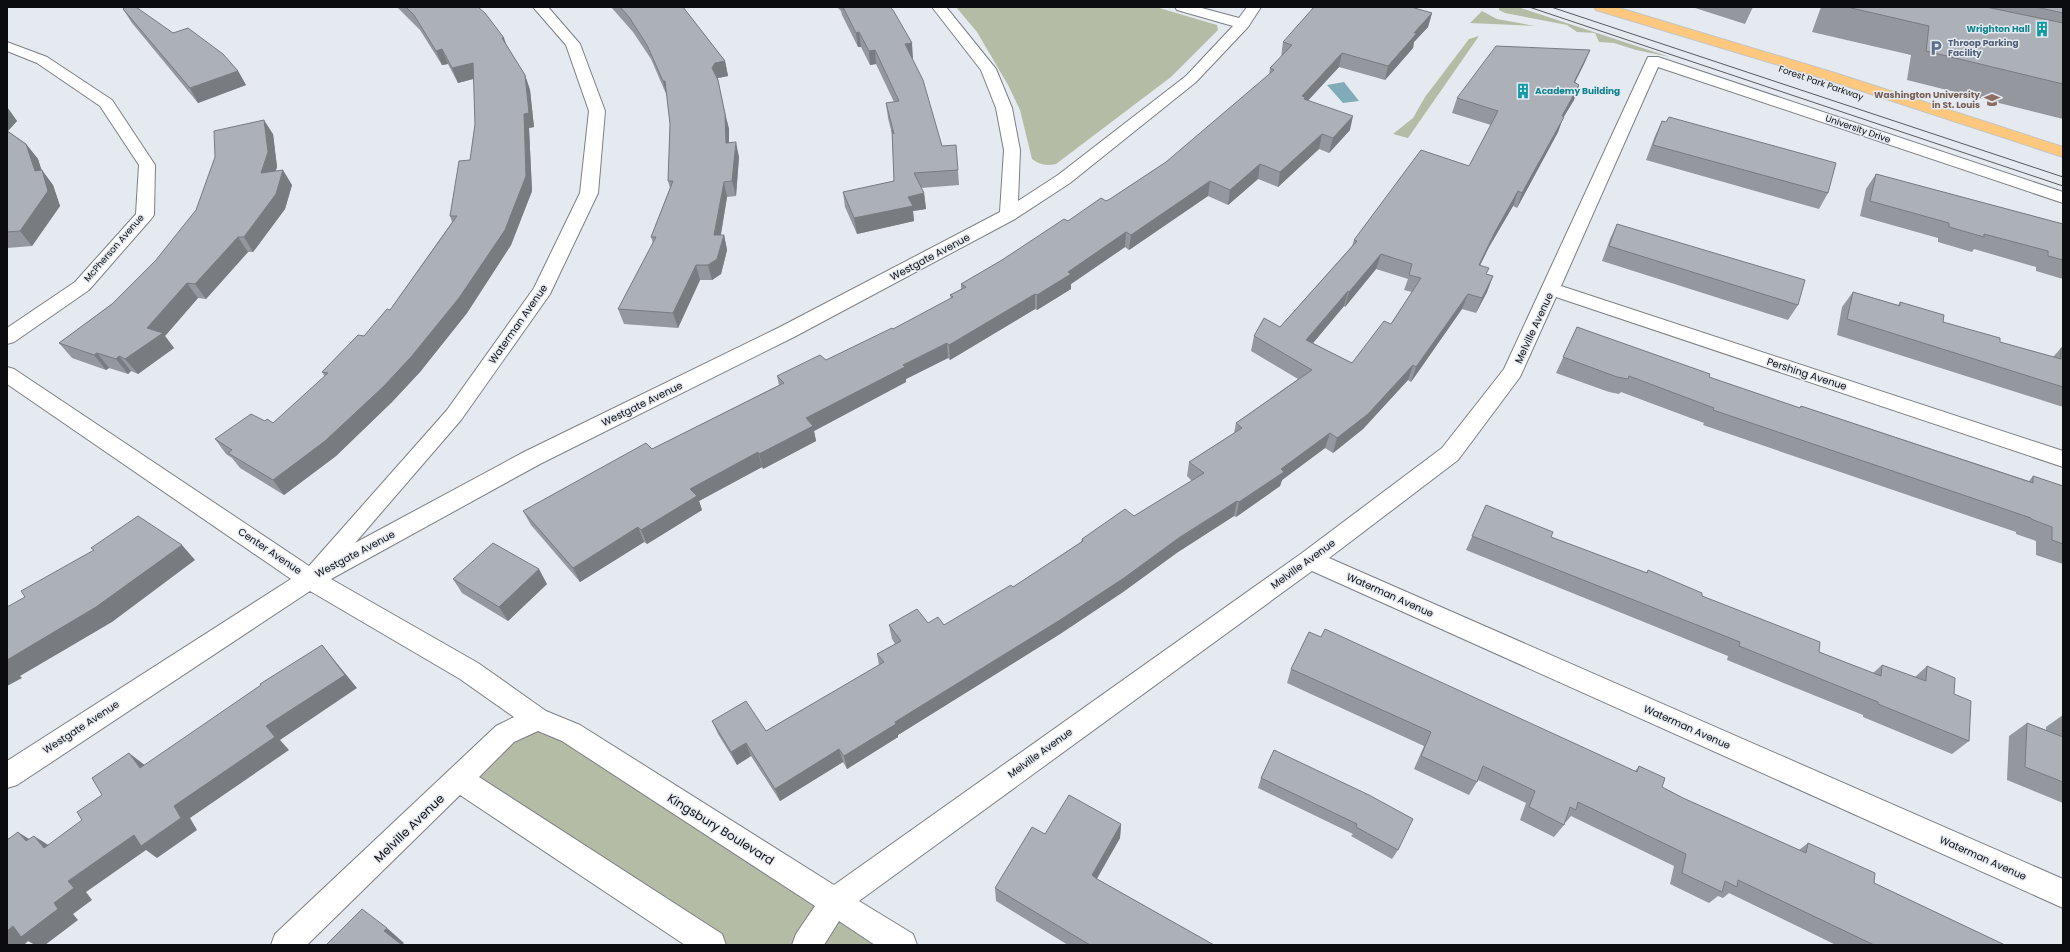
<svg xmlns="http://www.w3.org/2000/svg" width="2070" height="952" viewBox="0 0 2070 952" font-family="Poppins,sans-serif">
<rect width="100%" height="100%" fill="#e5eaf1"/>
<path fill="#b5bca5" d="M956,7H1156L1217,25L1218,30L1171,77L1056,164C1046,166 1040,165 1032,159L1020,110L1008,85L977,32Z
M1499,7H1518L1670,57L1636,50L1614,43L1599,42L1595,33L1577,32L1567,25L1505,13L1499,10Z
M1482,11L1497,19L1535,26L1470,23Z
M1479,36L1408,138L1393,134L1413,118L1425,97L1469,39Z
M537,719L902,945H711L459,779Z"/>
<path fill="#81abb8" d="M1344,82L1359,101L1343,103L1327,85Z"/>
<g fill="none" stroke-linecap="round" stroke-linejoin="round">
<defs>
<path id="minor" d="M533,7H548L580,44L605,111L598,193L550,294L461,420L355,543L524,452L780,327L1000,212L1004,150L996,108L981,70L932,7H946L996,69L1012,108L1020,150L1018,201L1058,175L1186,76L1233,26L1177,10L1175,7H1198L1239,18L1247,7H1261L1248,27L1196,82L1070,183L1015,219L794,337L540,464L331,579L478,663L546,711L580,725L834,885L1302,553L1442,448L1504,369L1648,57H1658L2063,192V203L1658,67L1561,286L2063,451V467L1556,297L1520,377L1458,460L1329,558L2063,879V908L1312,571L859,901L913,934L917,945H875L839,921L824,945H792L796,934L815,906L562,741L538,731L514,742L479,777L722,934L726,945H685L460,795L307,945H271L275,934L496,726L514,717L460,679L310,591L17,785L7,788V761L291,579L7,384V367L14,369L309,566L447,410L534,288L580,193L589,111L566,45Z
M7,42L47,57L112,100L155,165L154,215L151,219L89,290L14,342L7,344V328L75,282L136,214L139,165L100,106L37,63L7,51Z"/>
<path id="major" d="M1594,7H1616L1835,73L2063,147V157L1825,79L1596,10Z"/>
</defs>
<use href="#minor" stroke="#7b7f86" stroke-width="2"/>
<use href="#major" stroke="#c4c5c5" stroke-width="2"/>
<use href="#minor" fill="#fff" fill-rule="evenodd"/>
<use href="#major" fill="#fdc87e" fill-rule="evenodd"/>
<path stroke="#56595d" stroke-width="1" d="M1529,7L2063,186
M1551,7L2063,177"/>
</g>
<path fill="#94979d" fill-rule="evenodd" d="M397,7H478L507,46L525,75L530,90L534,127L529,128L532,191L511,245L467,313L420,372L392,402L336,456L284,495L240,468L232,458L226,454L215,439L265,421L273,423L325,377L322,372L364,336L390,310L452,222L450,216L470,160L475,124L474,79L458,83L448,64L442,65L420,30Z
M611,7H683L725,61L728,76L718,78L717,79L729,129V142L739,157L736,196L727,197L721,235H724L727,250L721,274L712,280H700L678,328L624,324L618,309L653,243L651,237L670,188L668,181L670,124L667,96L651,59L633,32Z
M837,7H890L913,58H912L942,146L958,170L959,185L921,188L924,193L926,209L913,211L914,221L857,234L845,207L843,192L894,181L892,134L888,118L886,103L894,102L876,64L870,65L861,47H858L842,15L841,11Z
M1692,7H1753L1745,24Z
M1821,7H2063V119L1907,80L1911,55L1812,32Z
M123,9L173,33L238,71L246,85L198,103L132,23Z
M1432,13L1428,27L1414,42L1413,48L1385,80L1339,67L1308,100L1350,130L1329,153L1319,149L1278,187L1258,179L1228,205L1208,196L1129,250L1125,247L1071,284V289L1037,310L1035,309L950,360L948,358L906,379V382L814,431L816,441L763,469L762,467L699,501L702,510L647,544L644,542L580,582L531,525L523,511L652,449L779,385L777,376L826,360L893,329L951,299L950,295L961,289V284L1002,260L1068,221L1110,199L1166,162L1269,75L1270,68L1281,57L1283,42Z
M1590,50L1584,64L1575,82L1579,85L1574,100L1563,118L1558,132L1517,208L1513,206L1489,247L1480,265L1486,274L1493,276L1487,292L1476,313L1462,309L1411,382L1408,380L1363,429L1333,453L1325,448L1282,480L1280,486L1236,517L1234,516L1178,552L1123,592L1060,634L898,735V737L847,769L843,762L780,801L751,756L737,765L718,734L712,721L766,731L879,665L877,654L895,644L892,639L889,625L928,623L944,625L1013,587L1081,542L1082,539L1134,516L1192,481L1187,476L1189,462L1234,433L1236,423L1298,379L1251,351L1254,336L1280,327L1352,246L1354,240L1469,166L1491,125L1452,113L1457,98ZM1376,269L1408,279L1404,290L1412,292L1391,324L1352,363L1313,343L1344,306L1345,307Z
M7,107L17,121L8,131L26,144L38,159L41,170L53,185L60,206L32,246L7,248Z
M1662,121L1828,193L1819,209L1646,160L1655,136Z
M273,134L277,167L275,171L292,185L285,209L253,252H248L206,299L198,298L165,336L174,348L138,374L131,371L128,374L109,368L106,370L72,358L59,343L112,304L156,260Z
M1876,174L2063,224V279L2036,271V267L1974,249L1972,252L1938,242V238L1860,216L1866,189Z
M1617,224L1798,305L1788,320L1602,261L1610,239Z
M1853,292L1898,305L1900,302L1943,322L2000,342L2053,357L2061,348H2063V407L1837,335L1842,307Z
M1577,327L1709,377L1800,408L1801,406L2029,481L2033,476L2063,486V564L2036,555V541L2016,534V532L1703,425L1704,423L1621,392L1619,394L1609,392L1556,373Z
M1486,505L1551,537L1646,573L1648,570L1819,652L1873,673L1882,665L1915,677L1927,666L1954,694L1969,741L1952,754L1863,717V715L1727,660L1728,656L1466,550Z
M453,579L547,584L508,621L462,593Z
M1291,669L1635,771L1639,766L1662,787L1683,798L1799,850L1808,843L1874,883L2005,945H1836L1729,893L1723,898L1718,896L1709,903L1670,884L1674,866L1571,816L1566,822H1565L1564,825L1554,837L1520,820L1526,803L1478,780L1469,795L1414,769L1424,746L1287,683Z
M2063,715V803L2007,780L2009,736L2027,723L2046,730V727Z
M1274,750L1398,850L1392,859L1351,836L1353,834L1258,788L1261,778Z
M1121,824L1120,838L1097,879L1214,945H1068L996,901L995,888L1045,834Z"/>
<path fill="#787b80" d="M1432,13L1428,27L1414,42L1413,48L1385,80L1388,66L1414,33Z
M859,32L861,47H858L856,33Z
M502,38H504L509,52Z
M912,43L913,58L906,59L905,44Z
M442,49L448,64L442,65L436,51Z
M875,50L876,64L870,65L869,51Z
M1590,50L1584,64L1568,96L1574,82Z
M1342,53L1339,67L1304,105L1302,96Z
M725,61L728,76L718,78L716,83L712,68L715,63Z
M473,63L479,77L458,83L452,68Z
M238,71L246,85L198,103L190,88Z
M525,75L530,90L534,127L529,128L532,191L511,245L467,313L420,372L392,402L336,456L284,495L273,480L325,441L524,114Z
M663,81H665L667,96Z
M1579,85L1574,100L1563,118L1558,132L1517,208L1522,193L1562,116Z
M7,107L17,121L7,132Z
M725,114L729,129V158L726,143Z
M1353,116L1350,130L1329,153L1333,138Z
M264,120L273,134L277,167L270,188L261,173Z
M1322,134L1319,149L1278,187L1280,172Z
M736,142L739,157L736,196L732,181Z
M26,144L38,159L47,186L35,171Z
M1260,164L1258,179L1228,205L1230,190Z
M42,170L53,185L60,206L32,246L20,231Z
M283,170L292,185L285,209L253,252L244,237Z
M1210,181L1208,196L1129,250L1131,235Z
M724,182L727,197L718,250L714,235Z
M1518,191L1513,206L1489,247L1473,280L1479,265L1495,232Z
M924,193L926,209L913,211L914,221L857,234L854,218L908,197Z
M1126,232L1125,247L1071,284V289L1037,310V295L1068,272Z
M724,235L727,250L721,274L712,280L708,265Z
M238,237L248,252L206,299L195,284Z
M1381,254L1376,269L1345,307L1349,292Z
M696,265L700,280L678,328L673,313Z
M1493,276L1487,292L1476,313L1482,298Z
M187,283L198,298L165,336L174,348L138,374L125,359L147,328Z
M1348,291L1344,306L1303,355L1306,340Z
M1035,294V309L950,360L949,345Z
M1468,294L1462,309L1411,382L1416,367Z
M947,343L948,358L906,379V382L814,431L816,441L763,469L759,454L806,418L903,365Z
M97,353L109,368L106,370L94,355Z
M119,356L131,371L128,374L116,359Z
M1413,365L1408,380L1363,429L1333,453L1337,438Z
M1330,433L1325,448L1282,480L1280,486L1236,517L1239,502L1281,469Z
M758,452L762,467L699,501L702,510L647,544L641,530L690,489Z
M1237,501L1234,516L1178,552L1123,592L1060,634L898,735V737L847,769L844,756L895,722Z
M638,527L644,542L580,582L573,568Z
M182,545L195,560L112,622L20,676L22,678L7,686V660Z
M539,569L547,584L508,621L499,607Z
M322,645L357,688L280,740L289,750L190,818L197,830L157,858L146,850L86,892L92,900L73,914L78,920L45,945H35L28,941L24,945H7V931L13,926L54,903L68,881L174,806L266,726Z
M746,743L751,756L737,765L731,752Z
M839,749L843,762L780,801L775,789Z
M129,753L146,766L140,768Z
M1121,824L1120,838L1091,888L1092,875Z
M18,832L37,844L26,841Z
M34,836L53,848H44Z
M387,928L404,943L402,945L384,931Z"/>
<path fill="#acb0b7" stroke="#787b80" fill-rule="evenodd" d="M125,7H136L173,33L188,28L223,54L238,71L190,88L123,9Z
M406,7H478L485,13L504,38H502L525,75L529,113L524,114L526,176L505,230L459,298L411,357L383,387L325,441L273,480L228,453L232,450L215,439L251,414L265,421L267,419L273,423L328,373L322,372L358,335L364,336L387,309L390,310L457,216H450L459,161L470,160L475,124L473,63L452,68L442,49L436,51L414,15Z
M620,7H683L725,61L715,63L712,68L718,80L725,114L726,143L736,142L732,181L724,182L714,235H724L717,259L708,265H696L673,313L618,309L656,237H651L673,181H668L670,124L665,81H663L647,45L629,17Z
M843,7H890L893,10L912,43L905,44L923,80L942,146L956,145L958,170L914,173L924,193L908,197L913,206L854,218L843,192L894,181L892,130L894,134L886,103L899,101L875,50L869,51L859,32L856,33Z
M1314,7H1411L1432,13L1414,33H1417L1388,66L1342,53L1302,96L1305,97L1304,99L1353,116L1333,138L1322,134L1280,172L1260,164L1230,190L1210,181L1131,235L1126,232L1068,272L1071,274L1037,295L1035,294L949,345L947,343L903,365L905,367L806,418L813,426L759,454L758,452L690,489L697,496L641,530L638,527L573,568L523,511L646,443L652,449L784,383L777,376L820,355L826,360L892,328L893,329L953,297L950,295L966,287L961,284L1002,260L1064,219L1068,221L1101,198L1106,201L1110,199L1166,162L1274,70L1270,68L1292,45L1283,42Z
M1847,7H1986L2063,23V84L1926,51L1929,26Z
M2036,7H2063V13Z
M1496,46L1590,50L1574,82L1579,85L1562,116L1564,117L1522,193L1518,191L1495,232L1479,265L1489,268L1486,274L1493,276L1482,298L1468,294L1416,367L1413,365L1368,414L1337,438L1330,433L1281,469L1284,472L1239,502L1237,501L1180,537L1124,578L1060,620L895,722L896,724L844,756L839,749L775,789L746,743L731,752L712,721L746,701L766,731L884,662L877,654L901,641L889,625L917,609L928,623L938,617L944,625L1011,585L1013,587L1083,541L1082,539L1125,509L1134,516L1204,473L1189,462L1242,428L1236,423L1312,370L1254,336L1264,318L1280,327L1357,241L1354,240L1421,150L1469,166L1498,111L1457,98ZM1381,254L1412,264L1409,275L1421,278L1391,324L1384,321L1352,363L1306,340L1348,291L1349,292Z
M1669,117L1836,163L1828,193L1653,145L1662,121L1666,122Z
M264,120L268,152L261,173L283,170L276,194L244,237H238L195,284L187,283L147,328L163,333L125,359L119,356L116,359L97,353L94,355L59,343L112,304L156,260L196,210L215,157L214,131Z
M7,131L26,144L35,171L42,170L48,191L20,231L7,232Z
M1876,174L2063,224V260L2048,256V251L1984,234V237L1949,227V223L1870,201Z
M1617,224L1805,280L1798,305L1609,246Z
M1853,292L1900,306V302L1944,315L1943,322L2000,338V342L2061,359V348H2063V387L1847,319Z
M1577,327L1710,374L1709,377L1800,408L1801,406L2033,483V476L2063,486V544L2052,540V527L2031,519V518L1713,410L1714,408L1629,376L1628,379L1617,377L1563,357Z
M1486,505L1553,532L1551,537L1647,573L1648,570L1702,593V596L1820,642L1819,652L1881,676L1882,665L1926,681L1927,666L1955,678L1954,694L1971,701L1969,741L1878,704V702L1739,646L1740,642L1472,536Z
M138,516L182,545L96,607L7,660V607L25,597L21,591L94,550L91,548Z
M493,543L539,569L499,607L453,579Z
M1325,629L1637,772L1639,766L1665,778L1662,787L1683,798L1806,853L1808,843L1875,873L1874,883L2005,945H1874L1738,880L1737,887L1725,881L1722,892L1682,873L1686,854L1578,802L1576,810L1570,807L1564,825L1529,807L1535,791L1483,766L1477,782L1421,756L1431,732L1291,669L1309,632L1321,637Z
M322,645L345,675L266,726L275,737L174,806L181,818L141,846L134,835L68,881L74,888L54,903L58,909L21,937L13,926L7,931V840L18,832L26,841L34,836L44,848L82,820L77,812L102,795L92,778L129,753L140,768L261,685L260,684Z
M2027,723L2063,737V782L2025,767Z
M1274,750L1369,795L1413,819L1398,850L1356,827L1357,824L1261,778Z
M1069,795L1121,824L1092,875L1097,879L1214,945H1090L995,888L1032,827L1045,834Z
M362,909L387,928L384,931L402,945H326Z"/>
<defs>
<symbol id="building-bare" viewBox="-9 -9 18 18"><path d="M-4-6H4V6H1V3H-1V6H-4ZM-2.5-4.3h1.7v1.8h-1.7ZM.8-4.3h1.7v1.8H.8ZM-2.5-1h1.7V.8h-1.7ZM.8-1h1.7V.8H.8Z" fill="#0f9aa8" stroke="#e5eaf1" stroke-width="2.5" paint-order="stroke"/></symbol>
<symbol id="parking-bare" viewBox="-9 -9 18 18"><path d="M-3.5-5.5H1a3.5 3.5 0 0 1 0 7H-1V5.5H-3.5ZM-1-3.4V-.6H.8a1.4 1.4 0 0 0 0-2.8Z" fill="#5c6f8a" stroke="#e5eaf1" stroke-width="2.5" paint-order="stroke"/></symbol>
<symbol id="university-bare" viewBox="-9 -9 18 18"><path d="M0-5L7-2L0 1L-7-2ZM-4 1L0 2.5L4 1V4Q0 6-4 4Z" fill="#8d6e63" stroke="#e5eaf1" stroke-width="2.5" paint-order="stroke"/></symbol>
</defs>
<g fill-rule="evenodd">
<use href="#building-bare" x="2031" y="18" width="22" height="22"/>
<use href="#parking-bare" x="1925" y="37" width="22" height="22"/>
<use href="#building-bare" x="1512" y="80" width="22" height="22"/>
<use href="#university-bare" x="1981" y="89" width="22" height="22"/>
</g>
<g text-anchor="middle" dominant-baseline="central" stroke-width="3" stroke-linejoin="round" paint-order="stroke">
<g font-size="9" font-weight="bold" fill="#0d838f" stroke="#e5eaf1" text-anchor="end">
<text x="2030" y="29">Wrighton Hall</text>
<text x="1535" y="91" text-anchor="start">Academy Building</text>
</g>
<g font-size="9" font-weight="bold" fill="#4e5e75" stroke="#e5eaf1" text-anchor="start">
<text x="1948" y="43">Throop Parking<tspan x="1948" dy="10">Facility</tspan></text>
</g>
<g font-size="9" fill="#0b0c0f" stroke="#e5eaf1">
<text transform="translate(1821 83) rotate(19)">Forest Park Parkway</text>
<text transform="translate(1858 129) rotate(19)">University Drive</text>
<text transform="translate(114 248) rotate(-49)">McPherson Avenue</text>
</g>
<g font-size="9" font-weight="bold" fill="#785e54" stroke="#e5eaf1" text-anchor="end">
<text x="1980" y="95">Washington University<tspan x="1980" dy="10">in St. Louis</tspan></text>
</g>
<g font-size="10" fill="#0b0c0f" stroke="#e5eaf1">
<text transform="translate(930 257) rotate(-28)">Westgate Avenue</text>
<text transform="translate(518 324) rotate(-55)">Waterman Avenue</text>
<text transform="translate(1534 328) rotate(-65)">Melville Avenue</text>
<text transform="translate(1807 374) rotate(18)">Pershing Avenue</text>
<text transform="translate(642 404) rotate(-26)">Westgate Avenue</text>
<text transform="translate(270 551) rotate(34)">Center Avenue</text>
<text transform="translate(355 554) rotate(-28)">Westgate Avenue</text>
<text transform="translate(1303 564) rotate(-36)">Melville Avenue</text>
<text transform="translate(1390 595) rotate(24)">Waterman Avenue</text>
<text transform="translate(81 727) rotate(-33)">Westgate Avenue</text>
<text transform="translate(1687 727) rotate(24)">Waterman Avenue</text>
<text transform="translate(1040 753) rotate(-36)">Melville Avenue</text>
<text transform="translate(1983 858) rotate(24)">Waterman Avenue</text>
</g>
<g font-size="12" fill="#0b0c0f" stroke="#e5eaf1">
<text transform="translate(409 828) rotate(-44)">Melville Avenue</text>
<text transform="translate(721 829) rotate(32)">Kingsbury Boulevard</text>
</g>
</g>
<rect width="2070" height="952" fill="none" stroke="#0b0c0f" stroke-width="16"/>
</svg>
